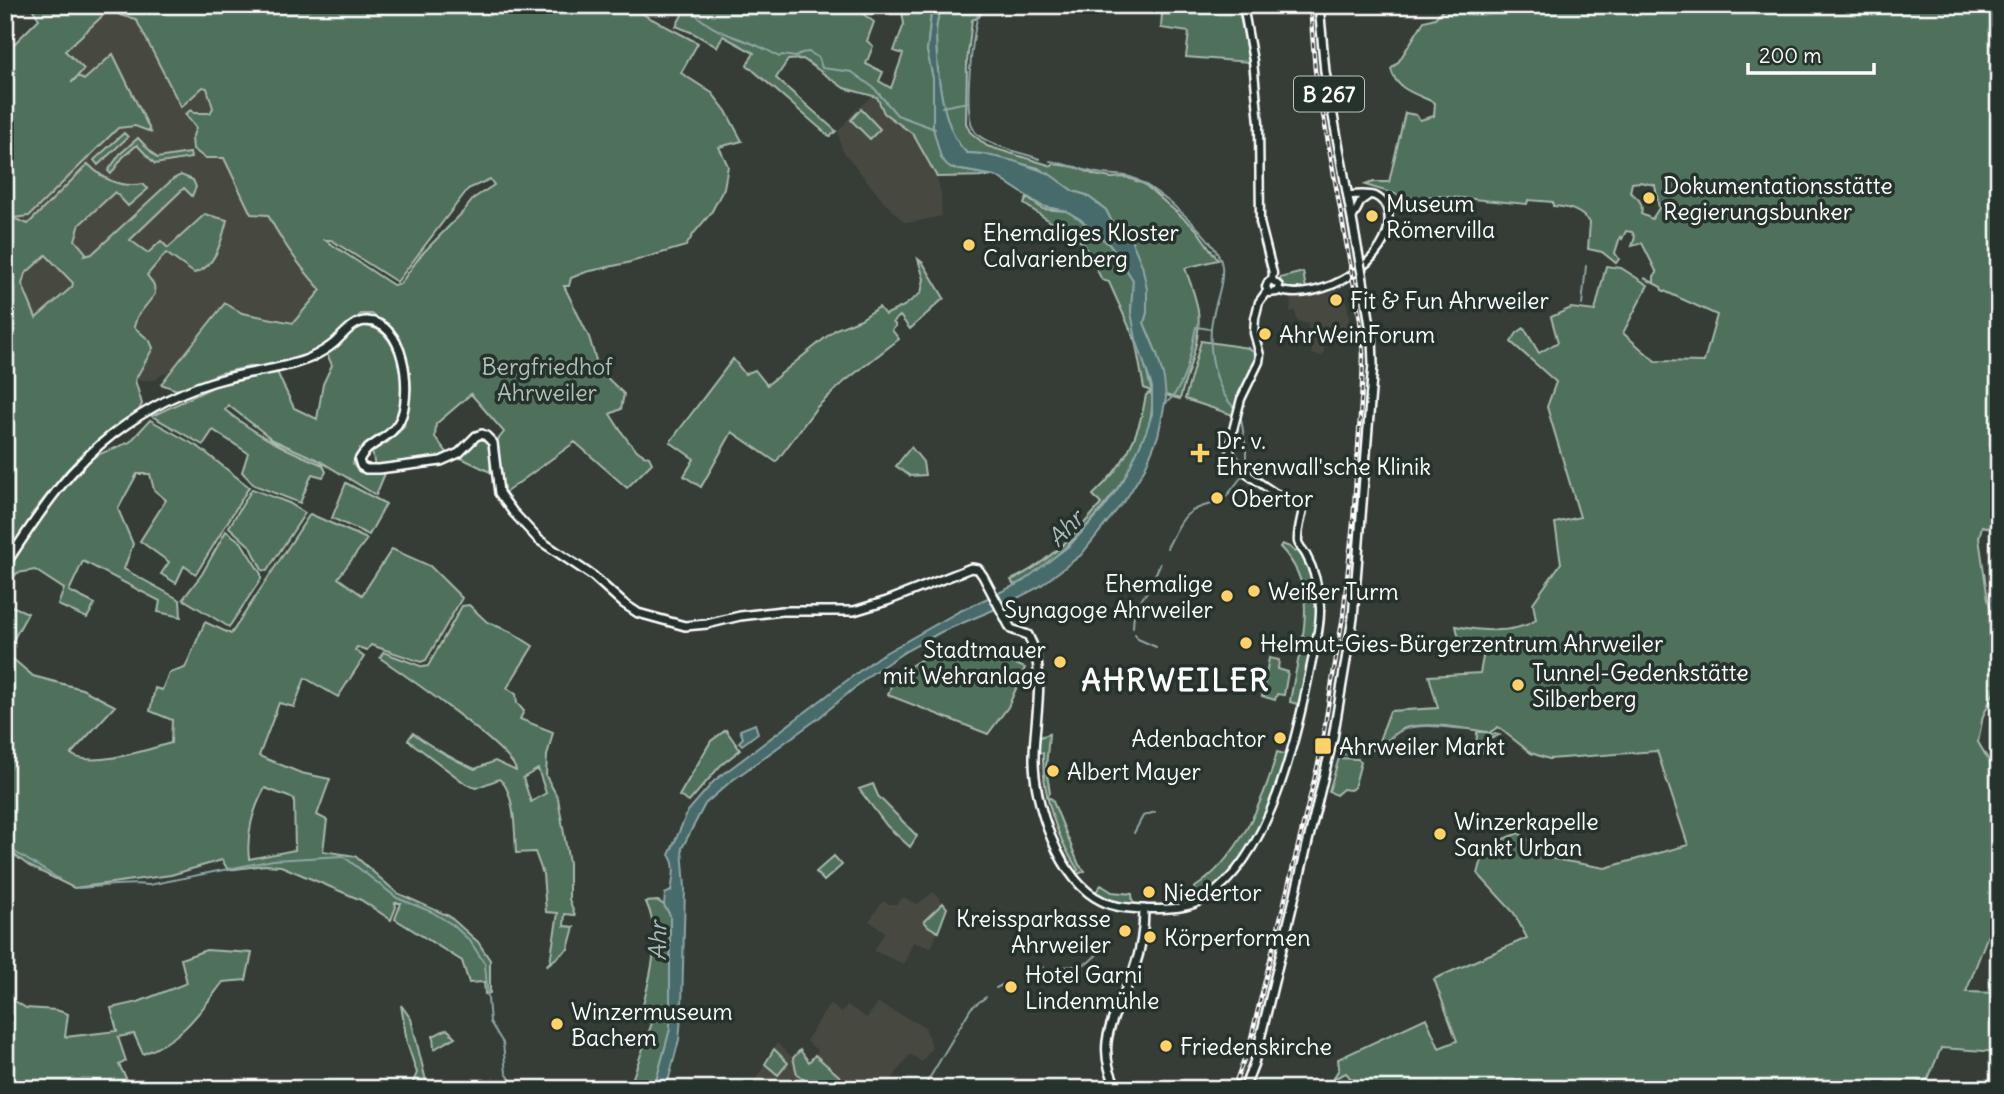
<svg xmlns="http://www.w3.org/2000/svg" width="2004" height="1094" viewBox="0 0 2004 1094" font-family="Delius,sans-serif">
<rect width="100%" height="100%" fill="#353d36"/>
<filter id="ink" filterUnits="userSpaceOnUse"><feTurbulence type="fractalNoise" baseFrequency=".0143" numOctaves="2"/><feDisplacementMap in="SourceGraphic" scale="14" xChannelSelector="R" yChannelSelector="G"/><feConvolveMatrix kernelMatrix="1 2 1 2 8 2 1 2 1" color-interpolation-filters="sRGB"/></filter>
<g filter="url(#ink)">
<path fill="#464940" d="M173,5L248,147L358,319L231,359L161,375L156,380L128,381L36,318L22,284L5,221V151L84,69L64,51L113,6Z
M872,96L877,97L884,113L913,134L937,177L941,193L942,216L914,222H904L883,201L842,150L838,132L853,113Z
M1337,289L1346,299L1353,342L1326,341L1323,356L1311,354L1314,338L1305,337L1309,324L1297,321L1295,311L1290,312L1291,298L1313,295Z
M934,892L947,908L931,948L913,942L904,964L874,951L885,932L869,921L883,901L890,904H897L903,897L917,904Z
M830,1003L841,1013L847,1005L867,1018L878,1003L925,1027L932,1047L922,1062L910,1054L885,1089H854L815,1055L818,1051L806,1041Z
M777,1043L793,1058L797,1074L814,1089H750L765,1064L778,1075L788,1063L774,1049Z"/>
<path fill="#4f705a" stroke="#a7b8ac" stroke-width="2" fill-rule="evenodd" d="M30,5H632L646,16L698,43L681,73L712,93L726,111L742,141L719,147L728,166L724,188L711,213L694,233L686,246L627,263L586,272L571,278L569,286H564L589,337L599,370L624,394L621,409L610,414C619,428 633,453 649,457L652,463L627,488L575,442L502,495L497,441L504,432L471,394L436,424L435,437L449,455L418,462L375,467L372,451L387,443L404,427L411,388L409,365L396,335L372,314H361L324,348L301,359L277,366H253L221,373L177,390L161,384L225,303L242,313L293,323L321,290C299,266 283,244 268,215L251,214L224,158H205L193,149L192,138L196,128L185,114L191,110L194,113H210L213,108L207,88L203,87L181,107L136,19L120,15L112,7L65,51L84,69L71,83L79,76L84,80L113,54L151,132L135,126L118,128L29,216L13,218L28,224L88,164C104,180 120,188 143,184L148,189L128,206L115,192L80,224L75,240L86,253L84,256L92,254L173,179L181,175L193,180L196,187L192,196L184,188L130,240L148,253L161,241L168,248L205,214L227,220C222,239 216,268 194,273L166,253L147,275L154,285L155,294L137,317L134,327L150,341L153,348L135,380L142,404L137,414L124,422L89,448L66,471L31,515L38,520L92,457L130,442L150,420L200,448L249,487L196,574L184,566L176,583L161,574L169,562L140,541L166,500L154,490L150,474H137L118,509L133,544L124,569L180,600L181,617L158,612L160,601L83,561L69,591L95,604L87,618L58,605L64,589L35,570L17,573L5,587V53L39,19ZM490,179L494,185L474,198L462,213L421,255L400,284L393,285L325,240H331L397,282L468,189ZM46,255L73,283L72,287L36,318L22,284L25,274Z
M674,5H851L874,22L867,41L873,46L866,64L883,72L879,81L891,88L903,54L894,51L904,24L901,5H932L927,51L933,78V128L950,168L996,176L937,177L913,134L884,113L877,97L844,88L803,59L788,60L776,78L836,131L830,137L747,65L754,53L723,36L717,47L693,33L676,26L682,15L678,8Z
M942,5H985L979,17L972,20L967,62L966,123L970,132L987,146L1052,166L1053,164L1076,167L1095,175L1111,178L1126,177L1144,184L1196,229L1218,260L1185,268C1190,282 1196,296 1198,311C1202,339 1187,372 1180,399L1165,395L1157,354L1144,323L1147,312L1131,239L1113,224L1106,210L1086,195L1073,191L1038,168L983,154L966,153C941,129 936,67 936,32C936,24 939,14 942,5Z
M1150,5H1238L1249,62L1186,57L1189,32L1161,28L1162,13L1149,10Z
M1447,5H1999V530L1982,526L1979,538L1988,600L1992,611L1999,615V681L1983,716L1978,742L1999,778V927H1991L1966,992L1999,993V1052L1941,1048L1928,1079L1900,1089H1360L1346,1073L1333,1079L1339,1069L1338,1059L1426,1018L1439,1048L1457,1041L1434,979L1527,938L1514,913L1478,874C1484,846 1493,842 1519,833L1554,859L1605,868L1688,845L1657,751L1549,759L1531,753L1498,727L1489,733L1499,735L1490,739L1489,752L1476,753L1477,732H1488C1465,729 1427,721 1405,728C1398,730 1392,736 1387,741C1374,751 1365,754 1349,755L1351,752L1377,746L1390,711L1438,708L1429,676L1480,673L1484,652L1462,651L1456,626C1480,631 1514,634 1536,620L1533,603L1561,563L1555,523L1580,517L1547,407L1556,382L1511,342L1517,333L1524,328L1539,353L1558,342L1551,317L1571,308L1595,311L1606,266L1621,268L1648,285L1623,333L1655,361L1704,362L1717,315L1662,290L1661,287L1644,278L1654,283V276L1657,273L1642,243L1632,246L1635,237L1632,232L1626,231L1622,239L1620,237L1615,253L1619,259L1616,263L1602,252L1588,249L1590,222C1579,210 1569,207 1553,206V202L1528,200L1527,204L1438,196L1408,198L1365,185L1373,182H1389L1405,113L1416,115L1420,120L1434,116L1435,103C1418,94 1396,91 1391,69L1399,61L1424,21L1435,18ZM1640,182L1655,185L1659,208L1652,219L1641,214C1644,203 1638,198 1630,192L1632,183Z
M861,109L880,129L870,139L851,120Z
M124,133L128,137L98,165L94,160Z
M138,138L157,158L190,153L191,158L155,164L137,145L123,157L111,174L108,171L120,154Z
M1027,198L1043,209L1066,211L1080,219L1112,247L1125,264L1133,280L1131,312L1152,392L1144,388L1135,340L1109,282L1102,280L1084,244L1024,204Z
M918,259L923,263L944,298L910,329L900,316L893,322L896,326L892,330L899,339L844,382L817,407L776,462L732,432L701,487L684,476L694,459L670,442L733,359L745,374L755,370L767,385L836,329L861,319L879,307L885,315L904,306L921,293L924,279Z
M1303,272L1306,288H1282L1280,278Z
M362,325C367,327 374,327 378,330C401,345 406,389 399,413C397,420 392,427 388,432L378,435V439C367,446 356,450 353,464L359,472L375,473L386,471L376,495L318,460L273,440L228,405L225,410C259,437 283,448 323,465L326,472L323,477L312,474L300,503L254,485L242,472L248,453L213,430L203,445L152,416L215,386L277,372L294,408L317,419L323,384L332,365L326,352L350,331Z
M1201,341L1248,348L1255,353L1254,367L1241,391L1233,415L1185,399Z
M1149,393L1152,394C1157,453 1092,526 1050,561C1038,571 1028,580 1014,585L1011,580C1046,565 1077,533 1101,504L1093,495C1124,466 1139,438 1146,395Z
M481,437C493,444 491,459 490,472L459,457Z
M911,447L923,462L925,475L910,476L896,466Z
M346,483L386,504L369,535L332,518Z
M252,489L289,503L305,513L267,571L262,570L251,547L229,527Z
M310,514L367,539L338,578L362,595L392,549L430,566L462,598L426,660L421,662L371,645L367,650L357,647L355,650L364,657L338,697L305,678L294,707L279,703L259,756L301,773L330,779L317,815L327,820L323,851L355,856L397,893L449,916L478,942L490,960V993L485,994L484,982L469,983L462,961L395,919L401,903H395L396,907L391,920L361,900L281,866L265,865L228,870L222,860L171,875L74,888L29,866L5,848V603L28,613L6,653L33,676L82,689L115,706L71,754C90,769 149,749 171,743L172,720L150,711L155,688L162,690L169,673L185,668L205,622L231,634ZM265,788L294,799L295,850L249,859C246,835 253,809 265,788Z
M226,531L241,542L261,574V579L229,627L183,599L202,574Z
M1282,544L1290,547L1295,552L1300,549L1312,570L1318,608L1301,705L1290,702C1298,648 1324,592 1280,547Z
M469,605L487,622L511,632L533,646L507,688L516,694L517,703L524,711L520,719L553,732L547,756L546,776L558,798L569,863V899L575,915L565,914L564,926L574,927L568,949L546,966L550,962L558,913L546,912L543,874L535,852L516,853C515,834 515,790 499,779L476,788L466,784L408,740L413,733C432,748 452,759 475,769L495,761L516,771C515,751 402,673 380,658L383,652L423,667L428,666L462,606ZM538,769L546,793L531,802L523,778Z
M943,646L973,652L982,650L1025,668L1008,707L988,734L888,695L893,680L899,673Z
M1269,658L1279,660L1278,669L1288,672L1284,695L1277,694L1275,700L1262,696Z
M726,730L740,750L720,766L689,802L679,796L711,741Z
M1049,734L1046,768L1050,793L1047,797L1052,799L1079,865L1085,871L1074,876L1073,874L1078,870C1056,836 1042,794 1043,753L1037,752L1040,737Z
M1277,752L1288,755C1271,808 1249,869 1198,900L1194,888C1238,859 1264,802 1277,752Z
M1339,758L1358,759L1361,762L1354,788L1350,790L1343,789L1336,795L1329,791Z
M873,784L878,796L917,836L910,847L887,826L859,789Z
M834,856L842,865L824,881L816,872Z
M1101,885L1112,892L1132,894L1133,905C1118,904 1107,902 1095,893Z
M658,901L664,905L670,915V1030L654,1089H625L614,1084L616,1080L630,1086L654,1017L641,1013C650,976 663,938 646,902Z
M943,903L947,908L938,932L928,926L924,921Z
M206,950L252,953L246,980L223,982C199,1013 182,1040 143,1054L134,1034L118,1037L126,1061L119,1065L132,1089H5V995L26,1008L56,1010L68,1014L65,1037L117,1031L111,1008L138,1002L187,983L181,959Z
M401,1005L411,1019L428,1089H410L417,1073L407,1043Z
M447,1029L455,1037L434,1049L433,1036Z
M774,1049L788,1063L778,1075L765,1064Z
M800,1050L809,1062L815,1055L854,1089H814L797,1074L793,1058Z"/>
<path fill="#466a6a" stroke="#90a6a6" stroke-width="2" d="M932,5H941C939,14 936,24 936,32C936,66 941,130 967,153L983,154L1014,161L1048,173L1073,191L1086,195L1106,210L1113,224L1131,239L1142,265L1147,289V312L1144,323L1157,354L1164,379L1166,398L1158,436L1145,468L1128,496L1081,555L1039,587L998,608L941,632L906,651L871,674L820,717L730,782L705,804L682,848L685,888L682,1007L679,1040L666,1089H654L670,1029V915L664,905L665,894L671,891C673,879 677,865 669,855L688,811L714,781L878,657L960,611L1022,582L1070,545L1105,507L1124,479L1146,432L1152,414V387L1136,339L1131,312L1133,280L1112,247L1080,219L1066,211L1042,206L996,176L950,168L941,158L933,128V78L927,51Z
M755,724L758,733L742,745L739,742L743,738L740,730Z"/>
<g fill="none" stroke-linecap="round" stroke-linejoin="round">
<path stroke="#90a6a6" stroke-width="2" d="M688,5C711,38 749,36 779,57L782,55L796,57L801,53L809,52L819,58L822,68L852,72L874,88L897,115L935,129
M980,5C974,29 960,115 976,133C988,146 1023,153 1040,159
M942,107L968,102
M1050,161C1067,164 1081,170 1097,173C1109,176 1121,173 1133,178C1157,188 1219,240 1222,266C1224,288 1212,308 1211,329C1209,356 1216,390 1235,409
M1582,305L1586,266
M1165,404C1187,387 1190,353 1196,327L1210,329
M1240,413L1246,448V469
M1226,497L1243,475
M1167,548C1181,522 1182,510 1212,504
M1137,606L1149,589L1160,564
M1133,627L1134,612
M1135,634L1138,639L1156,647
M1339,754C1357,756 1373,753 1387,741C1392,737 1398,731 1405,729C1424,723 1448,728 1467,729
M1134,833L1143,816L1155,812
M5,846L59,879
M78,888C102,887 126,882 149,885L273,860L343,856L397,898L432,912L453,925L470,941L485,964L490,1022L503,1043L506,1073L517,1089
M1055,968L1082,965L1089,962L1110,942
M1027,972L1043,967
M996,988L1010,981
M923,1089L971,1008L986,997"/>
<defs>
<path id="minor" d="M1243,5L1253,61L1259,123L1260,222L1273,273L1272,280L1268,282L1266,287L1269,293L1277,292L1279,286L1272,280
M1352,219L1361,201L1368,196
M1278,290C1318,305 1397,260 1388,213C1387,206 1382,199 1375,196C1367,193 1357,195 1348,195
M1144,909C1164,909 1189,910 1206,898C1270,857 1296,740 1310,670C1314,650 1321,627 1320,607C1319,589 1315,571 1306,555C1304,551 1299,546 1298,542C1297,533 1301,519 1303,510L1297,502L1275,493L1251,477L1236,462L1230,453L1233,430L1241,399L1259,362L1260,355L1254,333L1255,318L1259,302L1267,291"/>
<path id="major" d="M1319,5L1325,72L1360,263
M5,565C37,517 66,470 113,434C146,409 186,388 227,378C254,371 284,369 310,358C318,354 326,350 333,344C343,336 352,321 367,321C405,323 411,388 402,415C393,441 369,440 359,460L361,466L366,469H379L441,461L459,453L476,436L482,434L486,436L493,443L499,493L513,512L539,540L593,576L623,603L638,613L685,626L707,624L740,616L782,611H854L887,601L971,568L978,569L983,576L1011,629L1028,635C1048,671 1034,718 1034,757C1033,802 1059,881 1102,901C1115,908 1130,908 1144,909C1144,930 1141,950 1134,969C1118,1014 1091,1042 1118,1089
M1244,1089L1254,1063L1263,1027L1333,738L1353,618L1373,364L1372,338L1362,274"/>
</defs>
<use href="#minor" stroke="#fff" stroke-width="11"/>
<use href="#major" stroke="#fff" stroke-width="12"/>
<use href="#minor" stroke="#26332d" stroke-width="6"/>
<use href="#major" stroke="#26332d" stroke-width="7"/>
<defs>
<path id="rail" d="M1233,1089L1249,1046L1319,760L1343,616L1353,523L1362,387L1363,353L1360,319L1315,70L1310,5"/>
</defs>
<use href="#rail" stroke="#fff" stroke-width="4.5"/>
<use href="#rail" stroke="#26332d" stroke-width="2" stroke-dasharray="5" stroke-linecap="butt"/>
<defs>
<path id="major-bridge" d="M1360,263L1362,274"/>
</defs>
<use href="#major-bridge" stroke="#fff" stroke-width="12" stroke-linecap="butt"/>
<use href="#major-bridge" stroke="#26332d" stroke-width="7"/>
</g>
</g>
<g fill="#ffd166" stroke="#26332d" stroke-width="2.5">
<circle cx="1649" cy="198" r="7"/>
<circle cx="1372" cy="216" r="7"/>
<circle cx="969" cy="245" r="7"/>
<circle cx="1336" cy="300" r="7"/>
<circle cx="1265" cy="334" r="7"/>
<path d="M1196.5 442.5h7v7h7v7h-7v7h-7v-7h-7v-7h7z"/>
<circle cx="1217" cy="498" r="7"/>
<circle cx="1254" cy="591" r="7"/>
<circle cx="1227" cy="596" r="7"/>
<circle cx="1246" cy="643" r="7"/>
<circle cx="1060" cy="662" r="7"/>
<circle cx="1518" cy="685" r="7"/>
<circle cx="1280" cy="738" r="7"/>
<rect x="1314" y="737" width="18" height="18" rx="3.5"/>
<circle cx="1053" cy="771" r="7"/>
<circle cx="1440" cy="834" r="7"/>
<circle cx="1149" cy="892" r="7"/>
<circle cx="1125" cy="931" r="7"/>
<circle cx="1150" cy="937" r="7"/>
<circle cx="1011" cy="987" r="7"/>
<circle cx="557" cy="1024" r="7"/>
<circle cx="1166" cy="1046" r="7"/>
</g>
<g text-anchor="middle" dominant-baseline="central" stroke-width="7" stroke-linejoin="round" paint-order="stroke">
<rect fill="#26332d" stroke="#bec2c0" stroke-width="2" x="1294" y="76.5" width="70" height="35" rx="5"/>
<g font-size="21" font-weight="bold" fill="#fff">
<text x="1329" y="94">B 267</text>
</g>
<g font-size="23" fill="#fff" stroke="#26332d" text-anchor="start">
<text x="1663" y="185">Dokumentationsstätte<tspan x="1663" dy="26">Regierungsbunker</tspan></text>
<text x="1386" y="203">Museum<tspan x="1386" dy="26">Römervilla</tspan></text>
<text x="983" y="232">Ehemaliges Kloster<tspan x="983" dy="26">Calvarienberg</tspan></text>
<text x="1350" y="300">Fit &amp; Fun Ahrweiler</text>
<text x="1279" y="334">AhrWeinForum</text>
<text x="1216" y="440">Dr. v.<tspan x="1216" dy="26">Ehrenwall'sche Klinik</tspan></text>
<text x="1231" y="498">Obertor</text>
<text x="1213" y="583" text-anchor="end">Ehemalige<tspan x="1213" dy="26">Synagoge Ahrweiler</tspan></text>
<text x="1268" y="591">Weißer Turm</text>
<text x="1260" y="643">Helmut-Gies-Bürgerzentrum Ahrweiler</text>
<text x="1046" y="649" text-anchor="end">Stadtmauer<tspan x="1046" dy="26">mit Wehranlage</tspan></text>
<text x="1532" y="672">Tunnel-Gedenkstätte<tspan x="1532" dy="26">Silberberg</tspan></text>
<text x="1266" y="738" text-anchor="end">Adenbachtor</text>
<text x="1339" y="746">Ahrweiler Markt</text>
<text x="1067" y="771">Albert Mayer</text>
<text x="1454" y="821">Winzerkapelle<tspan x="1454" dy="26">Sankt Urban</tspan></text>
<text x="1163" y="892">Niedertor</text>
<text x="1111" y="918" text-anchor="end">Kreissparkasse<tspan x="1111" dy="26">Ahrweiler</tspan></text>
<text x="1164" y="937">Körperformen</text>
<text x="1025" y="974">Hotel Garni<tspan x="1025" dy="26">Lindenmühle</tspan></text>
<text x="571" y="1011">Winzermuseum<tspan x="571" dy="26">Bachem</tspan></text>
<text x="1180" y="1046">Friedenskirche</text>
</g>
<g font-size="23" fill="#b0bfb5" stroke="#26332d">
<text x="547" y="366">Bergfriedhof<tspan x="547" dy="26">Ahrweiler</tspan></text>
</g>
<g font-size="24" font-style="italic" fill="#acbcbc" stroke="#26332d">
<text transform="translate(1065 528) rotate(-46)">Ahr</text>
<text transform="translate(657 941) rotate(-89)">Ahr</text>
</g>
<g font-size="30" font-weight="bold" letter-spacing="2" fill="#fff" stroke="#26332d">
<text x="1176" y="680">AHRWEILER</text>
</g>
</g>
<rect width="2004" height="1094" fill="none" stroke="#26332d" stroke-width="28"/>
<rect x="14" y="14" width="1976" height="1066" fill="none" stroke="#fff" stroke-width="2.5" filter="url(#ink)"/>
<path d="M1748 63v10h126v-10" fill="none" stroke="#ffffff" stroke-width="3.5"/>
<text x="1759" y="63" font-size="21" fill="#ffffff" stroke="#26332d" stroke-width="5" paint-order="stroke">200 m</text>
</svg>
